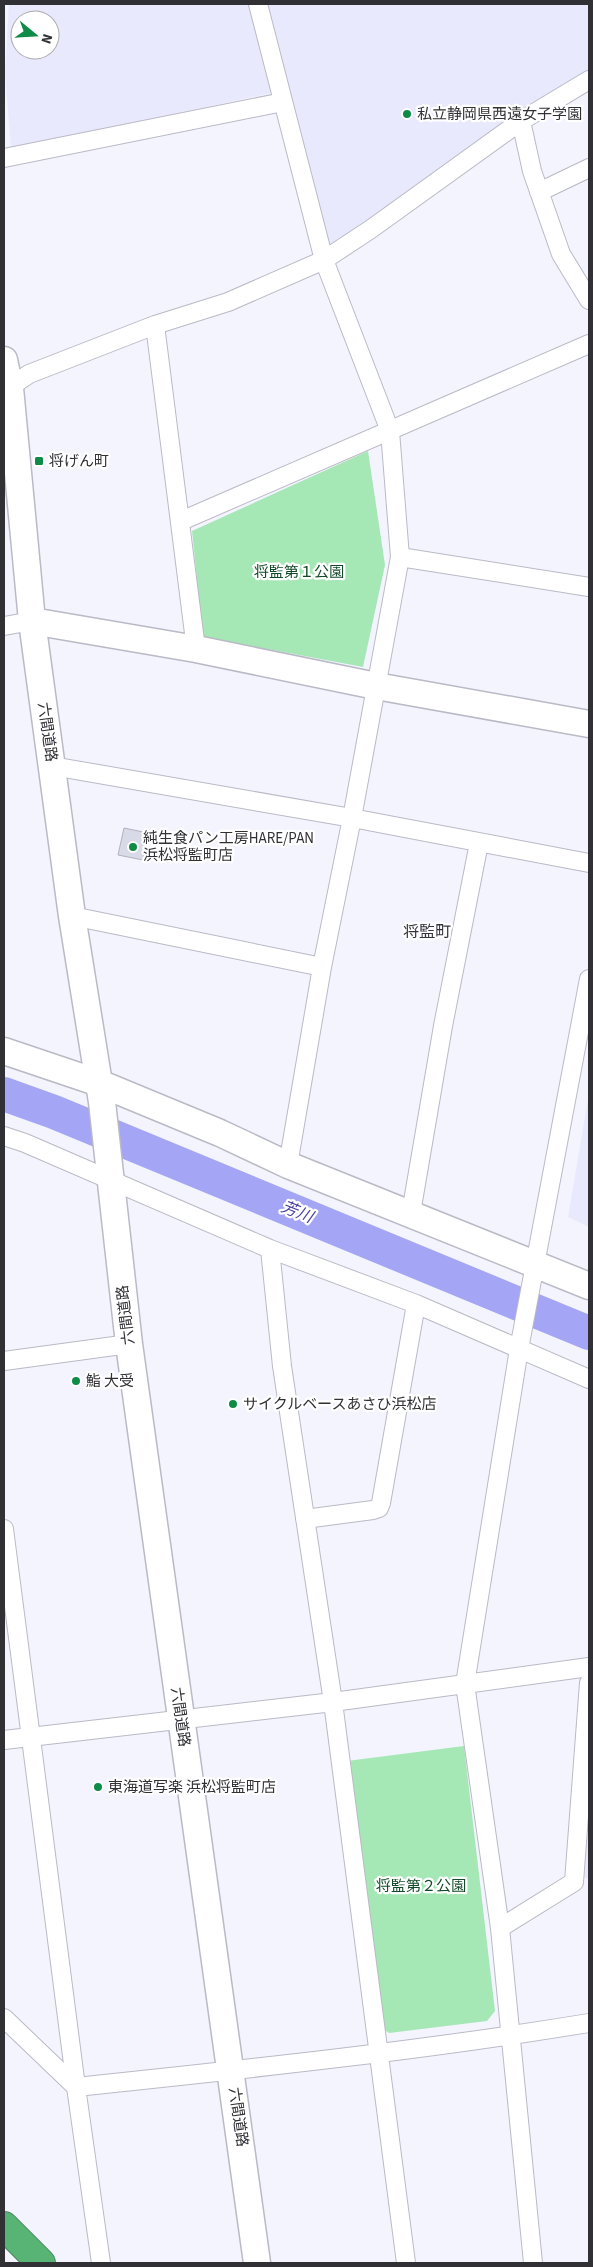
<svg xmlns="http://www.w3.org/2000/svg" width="593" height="2267" viewBox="0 0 593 2267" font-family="'Source Sans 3','Noto Sans JP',sans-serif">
<rect width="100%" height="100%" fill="#f3f4fe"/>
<path fill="#e8e9fd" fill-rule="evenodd" d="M9,4H589V71L581,74L486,138L334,247L329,244L285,90L11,149L5,73ZM20,20H50V50H20Z
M589,1093V1227L568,1217Z
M589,1756V1879L583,1877Z"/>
<path fill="#a6e7b6" d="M368,451L385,565L363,667L203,637L192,531Z
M464,1746L495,2011L487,2021L389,2033L379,2026L347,1761Z"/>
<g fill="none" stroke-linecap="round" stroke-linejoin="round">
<path stroke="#a4a5f4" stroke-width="34" d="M4,1094L54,1112L589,1333"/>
</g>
<path fill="#d9dae7" stroke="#b1b2be" d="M124,828L148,833L143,860L118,855Z"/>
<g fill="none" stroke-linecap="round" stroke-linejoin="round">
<defs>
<path id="street" d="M258,4L324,260L390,431L400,557L352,818L322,967L288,1165
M521,121L532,171L561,254L589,300
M4,158L283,102
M539,192L589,168
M155,325L196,649
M4,391L29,374L155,325L228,302L324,260L371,229L521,121L589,80
M181,521L589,344
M400,557L589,587
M4,626L32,621
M52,766L352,818L589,863
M72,916L322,967
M4,1136L25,1143L270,1249L416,1304L589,1379
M411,1213L443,1026L479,843
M270,1249L282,1366L333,1702L406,2263
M4,1361L129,1344
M305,1519L373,1510L379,1508L381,1503L416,1304
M4,1529L76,2087L101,2263
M4,1740L333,1702L589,1667
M500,1928L574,1882L589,1683
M4,2018L76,2087C247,2069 419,2051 589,2023
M533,2263L500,1928L465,1684L519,1349L589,979"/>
<path id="secondary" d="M4,360L10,388L32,621L72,916L102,1102L129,1344L257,2263
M32,621L196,649L376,686L589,724
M4,1051L99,1083L220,1133L288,1165L589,1286"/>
<path id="highway" d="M4,2226L41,2263"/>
</defs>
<use href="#street" stroke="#b9bac6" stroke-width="20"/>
<use href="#secondary" stroke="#b9bac6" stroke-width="29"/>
<use href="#highway" stroke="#4a865e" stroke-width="30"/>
<use href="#street" stroke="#fff" stroke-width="18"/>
<use href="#secondary" stroke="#fff" stroke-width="26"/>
<use href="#highway" stroke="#58b474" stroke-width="28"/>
</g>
<g fill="#0e8b47" stroke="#fff" stroke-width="2">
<circle cx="407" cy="114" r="5"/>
<rect x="34" y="456" width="10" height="10" rx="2.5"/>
<circle cx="133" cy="847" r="5"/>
<circle cx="76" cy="1381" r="5"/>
<circle cx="233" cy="1404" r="5"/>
<circle cx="98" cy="1787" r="5"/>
</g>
<g text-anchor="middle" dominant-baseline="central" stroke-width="4.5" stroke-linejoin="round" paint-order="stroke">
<g font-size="15" fill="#303035" stroke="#fff" text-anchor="start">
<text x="417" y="114">私立静岡県西遠女子学園</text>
<text x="49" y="461">将げん町</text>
<text x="143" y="838">純生食パン工房HARE/PAN<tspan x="143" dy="17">浜松将監町店</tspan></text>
<text x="86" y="1381">鮨 大受</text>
<text x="243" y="1404">サイクルベースあさひ浜松店</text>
<text x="108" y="1787">東海道写楽 浜松将監町店</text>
</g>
<g font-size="15" fill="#114b27" stroke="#fff">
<text x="299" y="572">将監第１公園</text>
<text x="421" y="1886">将監第２公園</text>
</g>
<g font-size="15" fill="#303035" stroke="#fff">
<text transform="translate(47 732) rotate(82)">六間道路</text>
<text transform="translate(126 1315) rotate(-97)">六間道路</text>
<text transform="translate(180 1717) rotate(82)">六間道路</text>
<text transform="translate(238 2117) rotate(82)">六間道路</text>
</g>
<g font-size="16" fill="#34343e" stroke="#fff">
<text x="427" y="932">将監町</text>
</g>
<g font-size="16" font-style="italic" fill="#4b439e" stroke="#fff">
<text transform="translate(297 1212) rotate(22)">芳川</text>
</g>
</g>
<rect width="593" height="2267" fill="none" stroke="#303035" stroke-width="10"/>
<g transform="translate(35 35) rotate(108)"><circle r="24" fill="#ffffff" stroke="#acacae"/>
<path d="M0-4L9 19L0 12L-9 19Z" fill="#0e8b47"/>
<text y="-8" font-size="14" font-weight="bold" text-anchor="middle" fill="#303035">N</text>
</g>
</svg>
